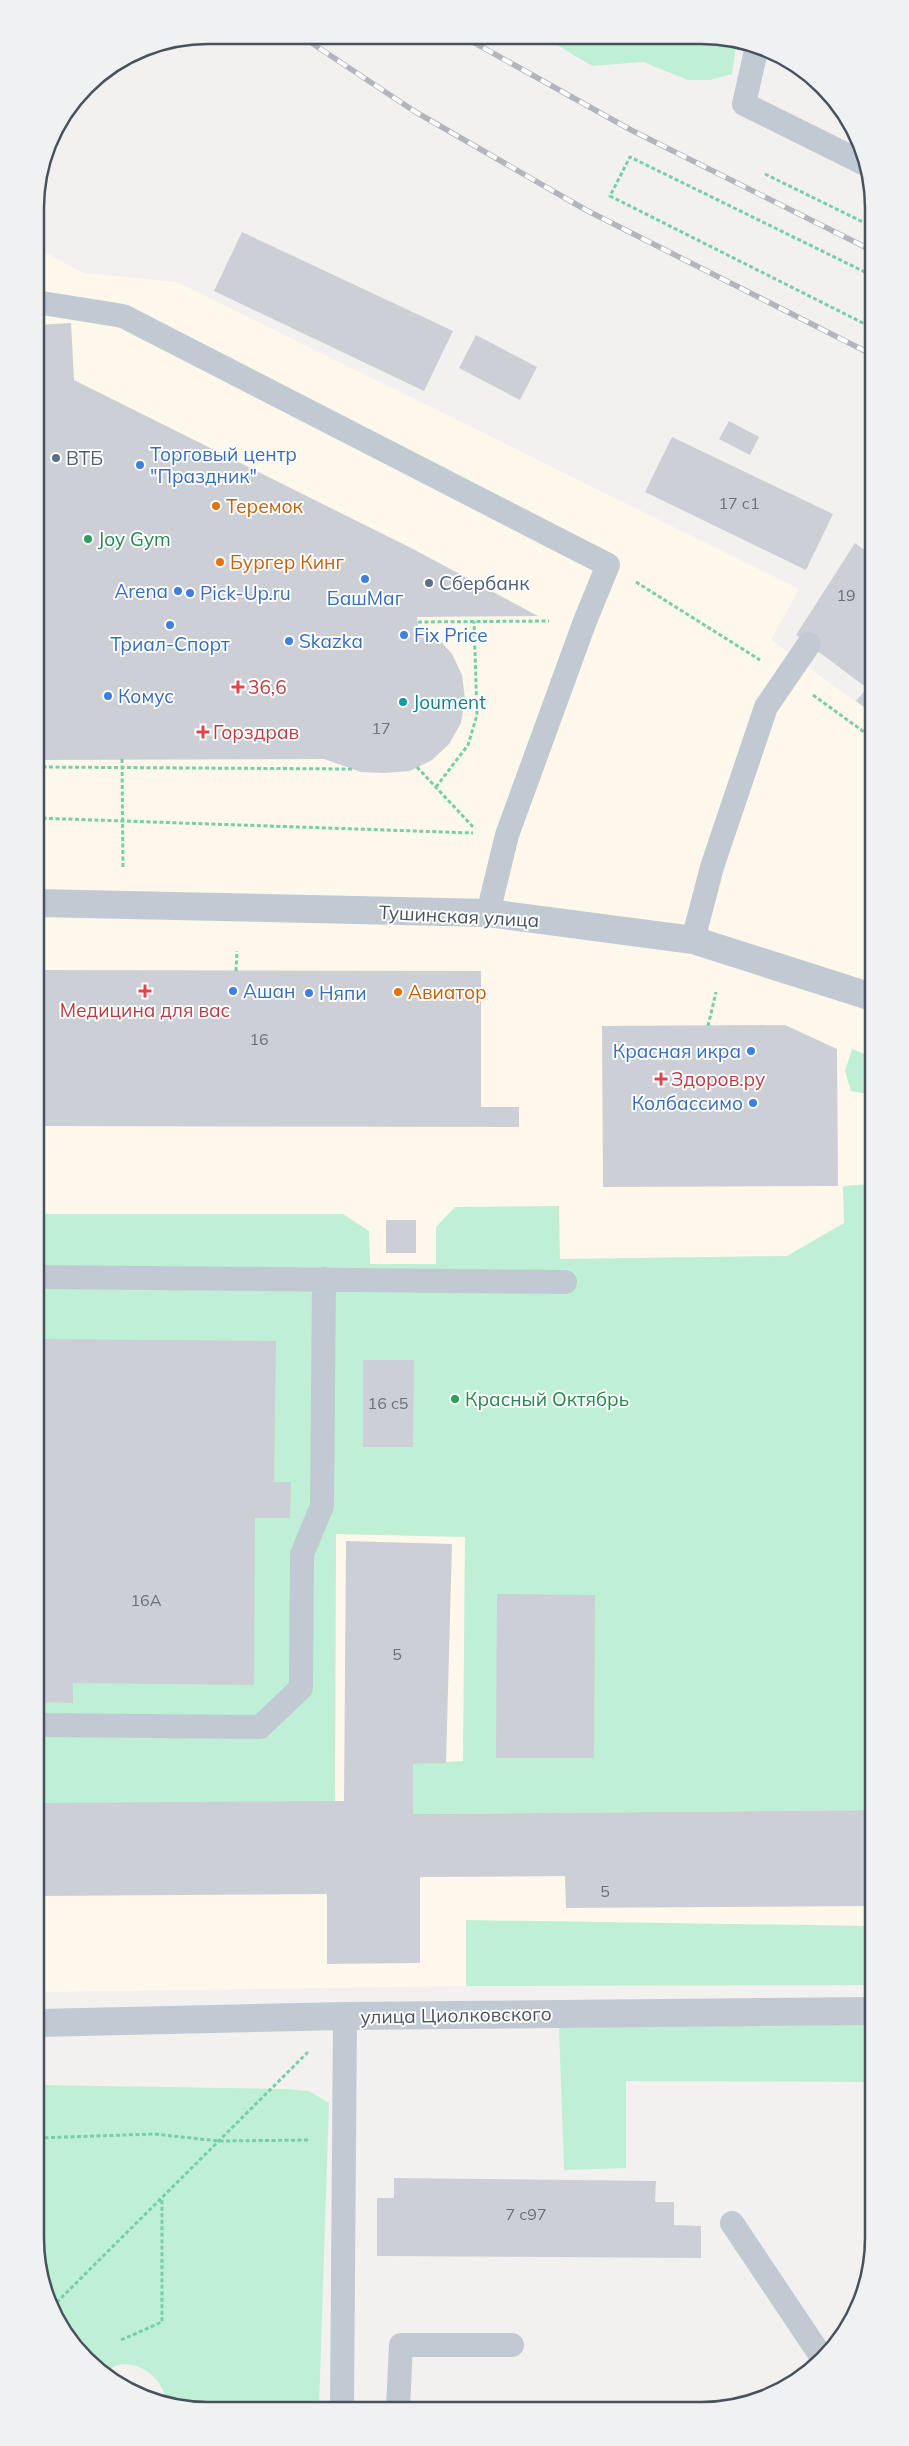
<svg xmlns="http://www.w3.org/2000/svg" width="909" height="2446" viewBox="0 0 909 2446" font-family="Mulish,sans-serif">
<rect width="100%" height="100%" fill="#f3f1f0"/>
<path fill="#fdf8eb" d="M35,247L83,273L177,282L799,589L771,640L871,713L872,1184L843,1186L844,1223L787,1256L560,1259L436,1227V1264H370L369,1231L343,1214H37Z
M336,1534L465,1536L463,1801L873,1802V1958L728,1964L466,1986L38,1992V1804L335,1801Z"/>
<path fill="#bff0d5" d="M544,37L735,38L737,39L732,74L710,80H688L643,62L592,66Z
M852,1049L872,1057V1095L851,1091L845,1071Z
M872,1184L873,1810L413,1814V1764L463,1761L465,1537L336,1534L335,1802L38,1804L37,1214H343L369,1231L370,1264H436V1227L455,1207L559,1206L560,1259L787,1256L844,1223L843,1186Z
M466,1920L873,1926V1985L466,1986Z
M873,2023V2082L626,2081V2168L564,2170L559,2027Z
M38,2085L286,2089L309,2091L329,2103L319,2408H175L166,2405C167,2381 140,2360 118,2365C113,2366 108,2371 104,2374L86,2361L58,2324L38,2272Z"/>
<path fill="#cccfd6" d="M242,232L453,331L424,391L214,291Z
M71,323L74,380L415,550L538,616L417,617L418,626L436,636L452,654L462,675L465,699L461,723L449,744L432,760L410,771L384,773L361,772L324,759L36,760V325Z
M476,335L537,367L520,400L459,368Z
M729,421L759,437L750,455L719,439Z
M672,437L833,514L806,570L645,492Z
M855,543L871,555V712L856,701L867,688L796,635Z
M37,970L481,971V1107H519V1127L37,1126Z
M785,1025L837,1049L838,1186L603,1187L602,1026Z
M386,1220H416V1253H386Z
M37,1339L276,1341L274,1482H291L290,1518H255L254,1685L73,1683V1703L38,1702Z
M363,1360H414L413,1447H363Z
M346,1541L452,1544L446,1763L413,1764V1814L873,1810V1906L566,1908L565,1876L420,1877V1963L327,1964V1894L38,1896V1803L344,1801Z
M497,1594L595,1595L594,1758H496Z
M394,2178L656,2181L655,2202H674V2225L701,2226V2258L377,2256V2198H394Z"/>
<g fill="none" stroke-linecap="round" stroke-linejoin="round">
<path stroke="#76cfa9" stroke-width="3" stroke-dasharray="4 2.5" stroke-linecap="butt" d="M765,174L871,226
M871,275L630,157L610,196L871,327
M636,582L760,660
M418,622L549,621
M813,695L871,737
M122,759L123,868
M36,767L352,769
M417,767L475,829
M436,787L468,745L477,715L474,621
M36,818L473,833
M236,971L237,951
M708,1026L716,992
M38,2138L154,2134L219,2141L310,2140
M52,2307L308,2052
M121,2340L162,2322V2199"/>
<path stroke="#c1cad2" stroke-width="24" d="M757,46L744,104L867,165
M36,302L123,316L608,565L585,621L507,835L488,913
M693,940L712,867L766,707L809,644
M37,1277L565,1282
M38,1725L260,1727L301,1688L302,1554L322,1506L324,1279
M732,2223L823,2359
M342,2408L345,2016
M398,2408L401,2345H512"/>
<path stroke="#c1cad2" stroke-width="28" d="M36,903L488,913L693,940L872,997
M38,2023L345,2016L873,2011"/>
<defs>
<path id="rail" d="M301,36L414,111L586,210L871,354
M464,37L631,130L871,250"/>
</defs>
<use href="#rail" stroke="#b2b5bb" stroke-width="5.5"/>
<use href="#rail" stroke="#fff" stroke-width="4" stroke-dasharray="11" stroke-linecap="butt"/>
</g>
<g fill="#5c6f8a" stroke="#fff" stroke-width="2">
<circle cx="56" cy="458" r="5"/>
<circle cx="429" cy="583" r="5"/>
</g>
<g fill="#3f7fe0" stroke="#fff" stroke-width="2">
<circle cx="140" cy="465" r="5"/>
<circle cx="365" cy="579" r="5"/>
<circle cx="178" cy="591" r="5"/>
<circle cx="190" cy="593" r="5"/>
<circle cx="170" cy="625" r="5"/>
<circle cx="404" cy="635" r="5"/>
<circle cx="289" cy="641" r="5"/>
<circle cx="108" cy="696" r="5"/>
<circle cx="233" cy="991" r="5"/>
<circle cx="309" cy="993" r="5"/>
<circle cx="751" cy="1051" r="5"/>
<circle cx="753" cy="1103" r="5"/>
</g>
<g fill="#e8710a" stroke="#fff" stroke-width="2">
<circle cx="216" cy="506" r="5"/>
<circle cx="220" cy="562" r="5"/>
<circle cx="398" cy="992" r="5"/>
</g>
<g fill="#2e9e5b" stroke="#fff" stroke-width="2">
<circle cx="88" cy="539" r="5"/>
<circle cx="455" cy="1399" r="5"/>
</g>
<g fill="#e0444e" stroke="#fff" stroke-width="2">
<path d="M235.5 679.5h5v5h5v5h-5v5h-5v-5h-5v-5h5z"/>
<path d="M200.5 724.5h5v5h5v5h-5v5h-5v-5h-5v-5h5z"/>
<path d="M142.5 983.5h5v5h5v5h-5v5h-5v-5h-5v-5h5z"/>
<path d="M658.5 1071.5h5v5h5v5h-5v5h-5v-5h-5v-5h5z"/>
</g>
<circle fill="#0f9aa8" stroke="#fff" stroke-width="2" cx="403" cy="702" r="5"/>
<g text-anchor="middle" dominant-baseline="central" stroke-width="4" stroke-linejoin="round" paint-order="stroke">
<g font-size="16" fill="#69717c">
<text x="739" y="503">17 с1</text>
<text x="846" y="595">19</text>
<text x="381" y="728">17</text>
<text x="259" y="1039">16</text>
<text x="388" y="1403">16 c5</text>
<text x="146" y="1600">16A</text>
<text x="397" y="1654">5</text>
<text x="605" y="1891">5</text>
<text x="526" y="2214">7 с97</text>
</g>
<g font-size="19" fill="#366cbe" stroke="#fff" text-anchor="start">
<text x="150" y="454">Торговый центр<tspan x="150" dy="22">"Праздник"</tspan></text>
<text x="168" y="591" text-anchor="end">Arena</text>
<text x="200" y="593">Pick-Up.ru</text>
<text x="365" y="598" text-anchor="middle">БашМаг</text>
<text x="414" y="635">Fix Price</text>
<text x="299" y="641">Skazka</text>
<text x="170" y="644" text-anchor="middle">Триал-Спорт</text>
<text x="118" y="696">Комус</text>
<text x="243" y="991">Ашан</text>
<text x="319" y="993">Няпи</text>
<text x="741" y="1051" text-anchor="end">Красная икра</text>
<text x="743" y="1103" text-anchor="end">Колбассимо</text>
</g>
<g font-size="19" fill="#4e5e75" stroke="#fff" text-anchor="start">
<text x="66" y="458">ВТБ</text>
<text x="439" y="583">Сбербанк</text>
</g>
<g font-size="19" fill="#c56008" stroke="#fff" text-anchor="start">
<text x="226" y="506">Теремок</text>
<text x="230" y="562">Бургер Кинг</text>
<text x="408" y="992">Авиатор</text>
</g>
<g font-size="19" fill="#27864d" stroke="#fff" text-anchor="start">
<text x="98" y="539">Joy Gym</text>
<text x="465" y="1399">Красный Октябрь</text>
</g>
<g font-size="19" fill="#be3a42" stroke="#fff" text-anchor="start">
<text x="248" y="687">36,6</text>
<text x="213" y="732">Горздрав</text>
<text x="145" y="1010" text-anchor="middle">Медицина для вас</text>
<text x="671" y="1079">Здоров.ру</text>
</g>
<g font-size="19" fill="#0d838f" stroke="#fff" text-anchor="start">
<text x="413" y="702">Joument</text>
</g>
<g font-size="19" fill="#48525e" stroke="#fff">
<text transform="translate(459 916) rotate(3)">Тушинская улица</text>
<text transform="translate(456 2015) rotate(-1)">улица Циолковского</text>
</g>
</g>
<path d="M0 0H909V2446H0ZM208 44H701A164 164 0 0 1 865 208V2238A164 164 0 0 1 701 2402H208A164 164 0 0 1 44 2238V208A164 164 0 0 1 208 44Z" fill="#f0f1f2" fill-rule="evenodd"/>
<path fill="none" stroke="#48525e" stroke-width="2.5" d="M208 44H701A164 164 0 0 1 865 208V2238A164 164 0 0 1 701 2402H208A164 164 0 0 1 44 2238V208A164 164 0 0 1 208 44Z"/>
</svg>
